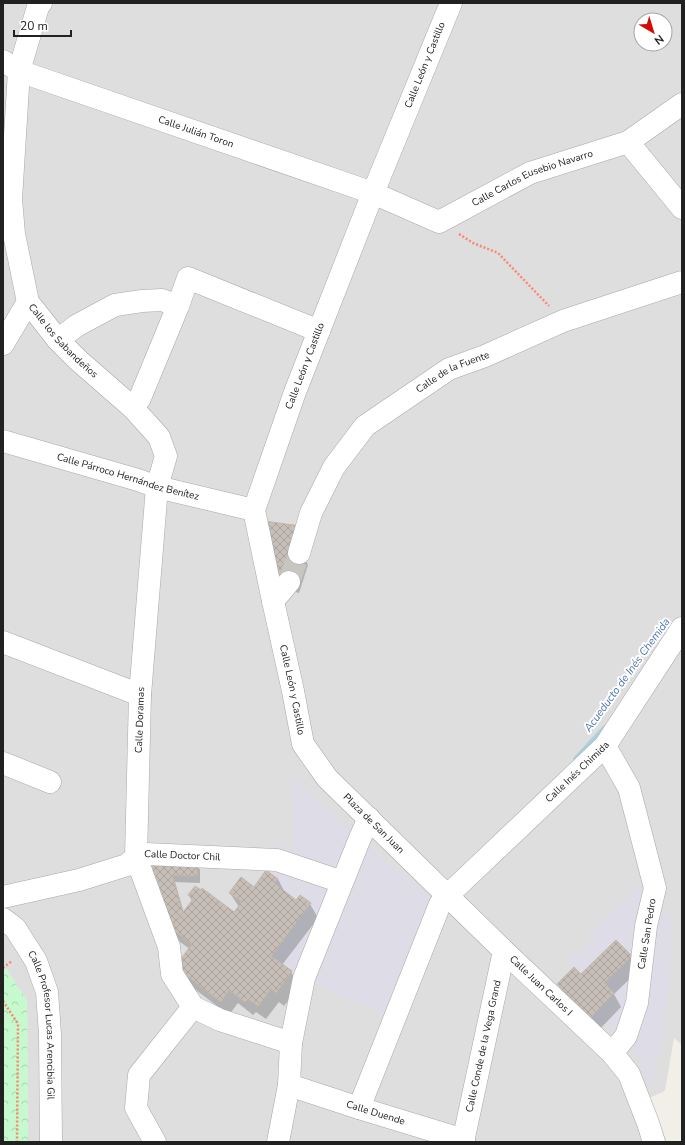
<svg xmlns="http://www.w3.org/2000/svg" width="685" height="1145" viewBox="0 0 685 1145" font-family="'Nunito Sans',sans-serif">
<defs>
<pattern id="park-crowns" width="20" height="18" patternUnits="userSpaceOnUse"><rect width="20" height="18" fill="#c7f9ce"/><path d="M2 6a3 3 0 1 1 6 0M12 15a3 3 0 1 1 6 0" fill="none" stroke="#abd5b1"/></pattern>
<pattern id="building-cross-hatch" width="8" height="8" patternUnits="userSpaceOnUse"><rect width="8" height="8" fill="#c6beb7"/><path d="M0 0l8 8M0 8l8-8" fill="none" stroke="#aaa39d"/></pattern>
</defs>
<rect width="100%" height="100%" fill="#f1efe8"/>
<path fill="#dfdede" fill-rule="evenodd" d="M3,3H682V1045L674,1038L665,1091L649,1098L667,1142H28L27,1001L3,964ZM641,20H665V44H641Z"/>
<path fill="url(#park-crowns)" d="M3,965L27,1000L28,1142H3Z"/>
<path fill="#dddce7" d="M291,776L372,849L444,908L402,1021L315,984L292,971L271,956L311,903L300,895L296,900L274,883L278,879L266,870L277,860V846L293,845V804Z
M639,885L671,917V967L662,1040L650,1089L631,1041L621,1032L590,1018L614,993L604,983L631,956L616,940L581,974L567,960L577,950L580,953L593,941L588,935Z"/>
<path fill="#0003" d="M303,555L308,565L299,593L292,591L282,593Z
M196,863L200,870V883L175,882L184,913L193,902L189,896L234,914L239,907L230,893L254,888L278,879L285,893L296,901L310,904L318,918L282,965L291,972L299,986L284,1006L279,1002L266,1019L256,1012L253,1015L238,1003L229,1015L184,981L190,949L180,942L172,928L158,881L154,874Z
M631,956L639,970L614,994L621,1007L598,1031L566,998L558,984Z"/>
<g fill="none" stroke-linecap="round" stroke-linejoin="round">
<path stroke="#aad0de" stroke-width="5.5" d="M576,759L605,728"/>
</g>
<path fill="url(#building-cross-hatch)" stroke="#c3b6aa" d="M264,521L301,526L303,554L293,583H275Z
M148,860L197,862V876L172,875L183,913L171,928L155,875H153Z
M266,870L278,879L274,883L296,900L300,895L311,903L271,956L292,971L276,993L271,989L258,1006L248,999L245,1002L229,990L221,1002L175,967L192,944L171,928L193,899L188,895L195,886L201,890L202,888L234,912L242,902L229,893L241,877L254,887Z
M616,940L632,956L604,983L614,993L590,1018L557,984L574,967L581,974Z"/>
<g fill="none" stroke-linecap="round" stroke-linejoin="round">
<path stroke="#c7c6c0" stroke-width="22" stroke-dasharray="22 11" stroke-linecap="butt" d="M289,582L299,553"/>
<defs>
<g id="minor">
<path id="s1" d="M41,3L38,7L19,71L11,199L14,234L28,302L58,340L78,360L133,408L159,437L166,456L157,487L140,695L136,857L169,947L172,974L193,1007L220,1020L291,1043"/>
<path id="s2" d="M451,3L373,193L295,392L254,510L273,601L293,691L303,744L327,778L504,951L612,1053L629,1074L648,1123L654,1142"/>
<path id="s3" d="M3,61L19,71L373,193L439,222L530,173L628,142L682,104"/>
<path d="M628,142L682,208"/>
<path d="M58,340L76,326L115,305L142,301L162,300L178,306"/>
<path d="M3,344L28,302"/>
<path d="M133,408L140,398L178,306L188,278L319,331"/>
<path id="s4" d="M3,441L138,480L157,487L254,510"/>
<path id="s5" d="M299,553L311,513L334,467L365,426L449,369L485,356L563,321L682,282"/>
<path d="M273,601L289,582"/>
<path d="M3,642L140,695"/>
<path d="M605,746L629,788L655,888L646,926L637,1003L626,1036L612,1053"/>
<path d="M3,763L50,782"/>
<path id="s6" d="M3,897L79,880L127,865L136,857L146,854L277,860L342,882"/>
<path id="s7" d="M3,919L15,928L36,961L47,992L50,1034L51,1142"/>
<path id="s8" d="M289,1085L359,1108L464,1140"/>
<path id="s9" d="M359,1108L440,904L448,895L605,746L682,628"/>
<path d="M155,1142L136,1108L139,1075L193,1007"/>
<path d="M278,1142L289,1085L291,1043L304,978L360,838L369,818"/>
<path id="s10" d="M463,1142L504,951"/>
</g>
</defs>
<use href="#minor" stroke="#a8a8a8" stroke-width="23"/>
<path stroke="#f88773" stroke-width="2.5" stroke-dasharray="2 2" stroke-linecap="butt" d="M459,234L473,243L498,253L549,306
M3,968L12,961
M3,1001L18,1024L17,1142"/>
<use href="#minor" stroke="#fff" stroke-width="22"/>
</g>
<g text-anchor="middle" dominant-baseline="central" stroke-width="4" stroke-linejoin="round" paint-order="stroke">
<g font-size="10" fill="#212121" stroke="#fff">
<text transform="translate(425 65) rotate(-68)">Calle León y Castillo</text>
<text stroke="none"><textPath href="#s3" startOffset="206">Calle Julián Toron</textPath></text>
<text stroke="none"><textPath href="#s3" startOffset="569">Calle Carlos Eusebio Navarro</textPath></text>
<text stroke="none"><textPath href="#s1" startOffset="357">Calle los Sabandeños</textPath></text>
<text transform="translate(305 366) rotate(-69)">Calle León y Castillo</text>
<text stroke="none"><textPath href="#s5" startOffset="248">Calle de la Fuente</textPath></text>
<text stroke="none"><textPath href="#s4" startOffset="130">Calle Párroco Hernández Benítez</textPath></text>
<text stroke="none"><textPath href="#s2" startOffset="728">Calle León y Castillo</textPath></text>
<text transform="translate(140 720) rotate(-88)">Calle Doramas</text>
<text stroke="none"><textPath href="#s9" startOffset="410">Calle Inés Chimida</textPath></text>
<text stroke="none"><textPath href="#s2" startOffset="890">Plaza de San Juan</textPath></text>
<text stroke="none"><textPath href="#s6" startOffset="187">Calle Doctor Chil</textPath></text>
<text transform="translate(647 934) rotate(-81)">Calle San Pedro</text>
<text stroke="none"><textPath href="#s2" startOffset="1123">Calle Juan Carlos I</textPath></text>
<text stroke="none"><textPath href="#s7" startOffset="119">Calle Profesor Lucas Arencibia Gil</textPath></text>
<text stroke="none"><textPath href="#s10" startOffset="98">Calle Conde de la Vega Grand</textPath></text>
<text stroke="none"><textPath href="#s8" startOffset="91">Calle Duende</textPath></text>
</g>
<g font-size="11" font-style="italic" fill="#4b76a9" stroke="#fff">
<text transform="translate(627 675) rotate(-54)">Acueducto de Inés Chemida</text>
</g>
</g>
<rect width="685" height="1145" fill="none" stroke="#212121" stroke-width="8"/>
<g transform="translate(653 32) rotate(142)"><circle r="19" fill="#ffffff" stroke="#a6a6a6"/>
<path d="M0-3L7 15L0 10L-7 15Z" fill="#cf0d04"/>
<text y="-6" font-size="11" font-weight="bold" text-anchor="middle" fill="#212121">N</text>
</g>
<path d="M14 30v6h57v-6" fill="none" stroke="#212121" stroke-width="2"/>
<text x="20" y="30" font-size="12" fill="#212121" stroke="#ffffff" stroke-width="3" paint-order="stroke">20 m</text>
</svg>
